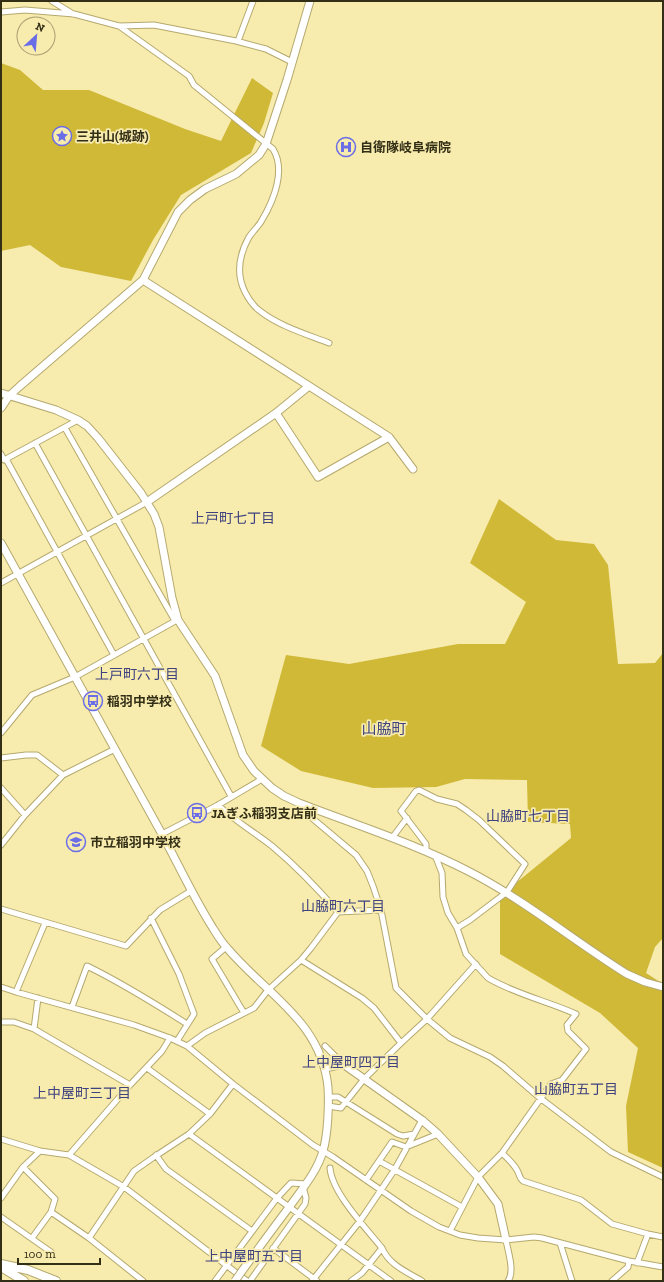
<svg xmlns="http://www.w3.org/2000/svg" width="664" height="1282" viewBox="0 0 664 1282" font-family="'Zilla Slab','Noto Sans JP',serif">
<rect width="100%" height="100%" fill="#f7ebae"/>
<path fill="#d0b937" d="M1,63L20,70L43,90H89L185,129L221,141L252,78L273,93L264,123L251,153L181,195L153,240L131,281L61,267L30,245L1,251Z
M499,499L556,540L594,544L608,565L618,664L655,663L663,653V938L655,947L646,973L663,984V1168L628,1152L626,1106L638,1048L600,1013L500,954V896L571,838L570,824L528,822L527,780L465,779L436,787L373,788L301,771L261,746L286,655L349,664L458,644H505L526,602L470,563Z"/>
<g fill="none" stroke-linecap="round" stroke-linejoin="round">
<defs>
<path id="street" d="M52,1L73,14
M1,12L25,10L74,14L119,26L154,25L236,41L266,49L292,62
M119,26L189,76L194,85L273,149C286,170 274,200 262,220C259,226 253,231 249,237C239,255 236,274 245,292C249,300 253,306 260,311C279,326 306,334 329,343
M238,41L253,1
M65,428L175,621
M35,443L231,796
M1,454L4,460L78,420
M6,459L114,655
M1,583L147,502
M1,733L32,695L75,677L177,620
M1,758L26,755H37L63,775
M1,788L25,815
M299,803L306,813L356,855L367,871L373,886L381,910L396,988L427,1019L450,1038L490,1057L503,1066L540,1098L611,1152L663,1177
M218,805C235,821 254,832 272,846C296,866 318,889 338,912
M162,834L218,805L262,779
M392,838L407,818
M1,845L25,815L63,775L115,749
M426,851V844L401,811L416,791L419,790L437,799L457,804L466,810L479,820L525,864L507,892L470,920L457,928
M435,855L442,873L443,897L448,913L457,928L466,954L488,978C515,994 547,1001 576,1014L567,1025L568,1031L586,1049L562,1080L551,1084L502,1153L478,1177L450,1231
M1,909L126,946L160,910L191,891
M151,918L179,974L194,1014L177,1041
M226,947L212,959L244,1013
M301,960L362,998L374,1008L401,1043
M1,987L16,992L134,1025L170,1038L187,1046L233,1084L313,1145L333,1157L411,1211L439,1227L460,1235L478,1238L506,1240L534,1237L542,1238L629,1261L663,1267
M16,992L45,923
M38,998L34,1029L130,1085
M72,1007L87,966C122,983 154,1003 187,1024
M1,1022H14L34,1029
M187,1046L205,1033L254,1008L268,990L301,960L311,948L338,912L381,910
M325,1046L343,1064
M147,1068L210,1114
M328,1097H338L397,1134L403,1136L414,1134
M328,1106L341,1108L364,1079L401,1043L427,1019L476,964
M189,1134L391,1281
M1,1139L40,1151L69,1155L124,1187L247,1281
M502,1153C508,1159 513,1163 517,1170C520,1175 519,1178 523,1181L581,1200L612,1224L648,1234L663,1237
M69,1155L130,1085L162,1051L170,1038
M156,1155L166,1169L252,1231
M379,1161L462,1207
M23,1167L55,1199L51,1212L89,1238L143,1281
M330,1168C332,1193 366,1228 382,1248C389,1265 407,1272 422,1281
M366,1180L392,1142L406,1147L438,1134
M1,1198L23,1167L40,1151
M1,1217L51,1252
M32,1238L51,1212
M89,1238L134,1171L154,1157L189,1134L210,1114L233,1084
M506,1240C508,1252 515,1271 508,1281
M560,1243L572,1281
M273,1248L317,1281
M637,1263L648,1234
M215,1281L277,1198L291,1183L306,1184
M250,1281L305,1204L306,1198L303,1187
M312,1281L360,1221L381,1190L395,1169L422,1120
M351,1281L362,1273L382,1248
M612,1281L628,1267L629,1261"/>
<path id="secondary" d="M143,280L389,437L413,469
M1,393L56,410L78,420L87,426L98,438L141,493L154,514L159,527L172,598L178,620L215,676L243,755L254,771L272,788L284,796L299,803C356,825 416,844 470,872C526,901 574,941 627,974L645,982L663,987
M1,408L9,396L20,386L143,280L178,212L190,200L205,189L236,174L259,155L266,144L287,80L310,1
M276,413L318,477L389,437
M147,502L276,413L309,386
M1,543C53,638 106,732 158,827C176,859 191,893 211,925C216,933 221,942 228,949C267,995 321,1021 328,1087C329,1105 328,1134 323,1151C317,1172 302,1189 290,1206C274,1227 258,1249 242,1271
M325,1068L343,1064L422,1120L438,1134L478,1177L498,1204L506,1240"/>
<path id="primary" d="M1,1264L28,1270L56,1281
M1,1267L24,1281"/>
</defs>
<use href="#street" stroke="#b5a96e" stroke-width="7"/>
<use href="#secondary" stroke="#b5a96e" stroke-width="9"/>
<use href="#primary" stroke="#b5a96e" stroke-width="10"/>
<use href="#street" stroke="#fff" stroke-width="5"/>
<use href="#secondary" stroke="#fff" stroke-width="7"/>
<use href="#primary" stroke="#fff" stroke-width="8"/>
<defs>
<path id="secondary-bridge" d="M235,1281L242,1271"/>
</defs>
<use href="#secondary-bridge" stroke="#b5a96e" stroke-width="9" stroke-linecap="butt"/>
<use href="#secondary-bridge" stroke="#fff" stroke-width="7"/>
</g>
<defs>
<symbol id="sight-ring" viewBox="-11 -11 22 22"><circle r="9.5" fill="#f7ebae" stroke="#6b6de7" stroke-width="1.5"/><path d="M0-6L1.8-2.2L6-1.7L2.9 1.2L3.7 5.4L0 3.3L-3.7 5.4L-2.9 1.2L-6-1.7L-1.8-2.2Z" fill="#6b6de7"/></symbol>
<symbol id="hospital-ring" viewBox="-11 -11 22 22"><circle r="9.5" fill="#f7ebae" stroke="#6b6de7" stroke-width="1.5"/><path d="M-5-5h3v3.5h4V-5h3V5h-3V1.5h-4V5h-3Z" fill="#6b6de7"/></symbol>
<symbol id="bus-ring" viewBox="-11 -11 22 22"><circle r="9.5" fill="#f7ebae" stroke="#6b6de7" stroke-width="1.5"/><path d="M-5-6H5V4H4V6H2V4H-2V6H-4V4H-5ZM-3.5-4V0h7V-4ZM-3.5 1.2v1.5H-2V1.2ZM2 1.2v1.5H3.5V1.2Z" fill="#6b6de7"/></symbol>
<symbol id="school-ring" viewBox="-11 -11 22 22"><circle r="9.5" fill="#f7ebae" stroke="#6b6de7" stroke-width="1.5"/><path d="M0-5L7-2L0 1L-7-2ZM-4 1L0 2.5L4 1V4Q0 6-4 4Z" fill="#6b6de7"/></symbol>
</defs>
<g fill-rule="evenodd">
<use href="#sight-ring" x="51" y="125" width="22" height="22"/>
<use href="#hospital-ring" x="335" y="136" width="22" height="22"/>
<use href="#bus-ring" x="82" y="690" width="22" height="22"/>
<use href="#bus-ring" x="186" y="802" width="22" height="22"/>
<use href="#school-ring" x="65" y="831" width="22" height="22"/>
</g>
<g text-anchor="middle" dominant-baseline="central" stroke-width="3.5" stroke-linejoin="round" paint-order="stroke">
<g font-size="13" font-weight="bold" fill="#332e16" stroke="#f7ebae" text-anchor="start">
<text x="76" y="136">三井山(城跡)</text>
<text x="360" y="147">自衛隊岐阜病院</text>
<text x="107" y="701">稲羽中学校</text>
<text x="211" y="813">JAぎふ稲羽支店前</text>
<text x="90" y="842">市立稲羽中学校</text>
</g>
<g font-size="14" fill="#3f427f" stroke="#f7ebae">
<text x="233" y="518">上戸町七丁目</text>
<text x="137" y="674">上戸町六丁目</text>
<text x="528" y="816">山脇町七丁目</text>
<text x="343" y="906">山脇町六丁目</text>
<text x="351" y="1062">上中屋町四丁目</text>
<text x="576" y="1089">山脇町五丁目</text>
<text x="82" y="1093">上中屋町三丁目</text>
<text x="254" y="1256">上中屋町五丁目</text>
</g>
<g font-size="15" fill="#3f427f" stroke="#f7ebae">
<text x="384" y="729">山脇町</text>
</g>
</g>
<rect width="664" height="1282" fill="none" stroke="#332e16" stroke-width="4"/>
<g transform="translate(36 36) rotate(26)"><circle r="19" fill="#f7ebae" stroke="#a99f71"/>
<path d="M0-3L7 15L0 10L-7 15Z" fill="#6b6de7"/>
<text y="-6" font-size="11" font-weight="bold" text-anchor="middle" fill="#332e16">N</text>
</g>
<path d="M18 1258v6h82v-6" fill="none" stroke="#332e16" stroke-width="2"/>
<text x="24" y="1258" font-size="12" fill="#332e16" stroke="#f7ebae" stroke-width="3" paint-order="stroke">100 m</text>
</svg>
